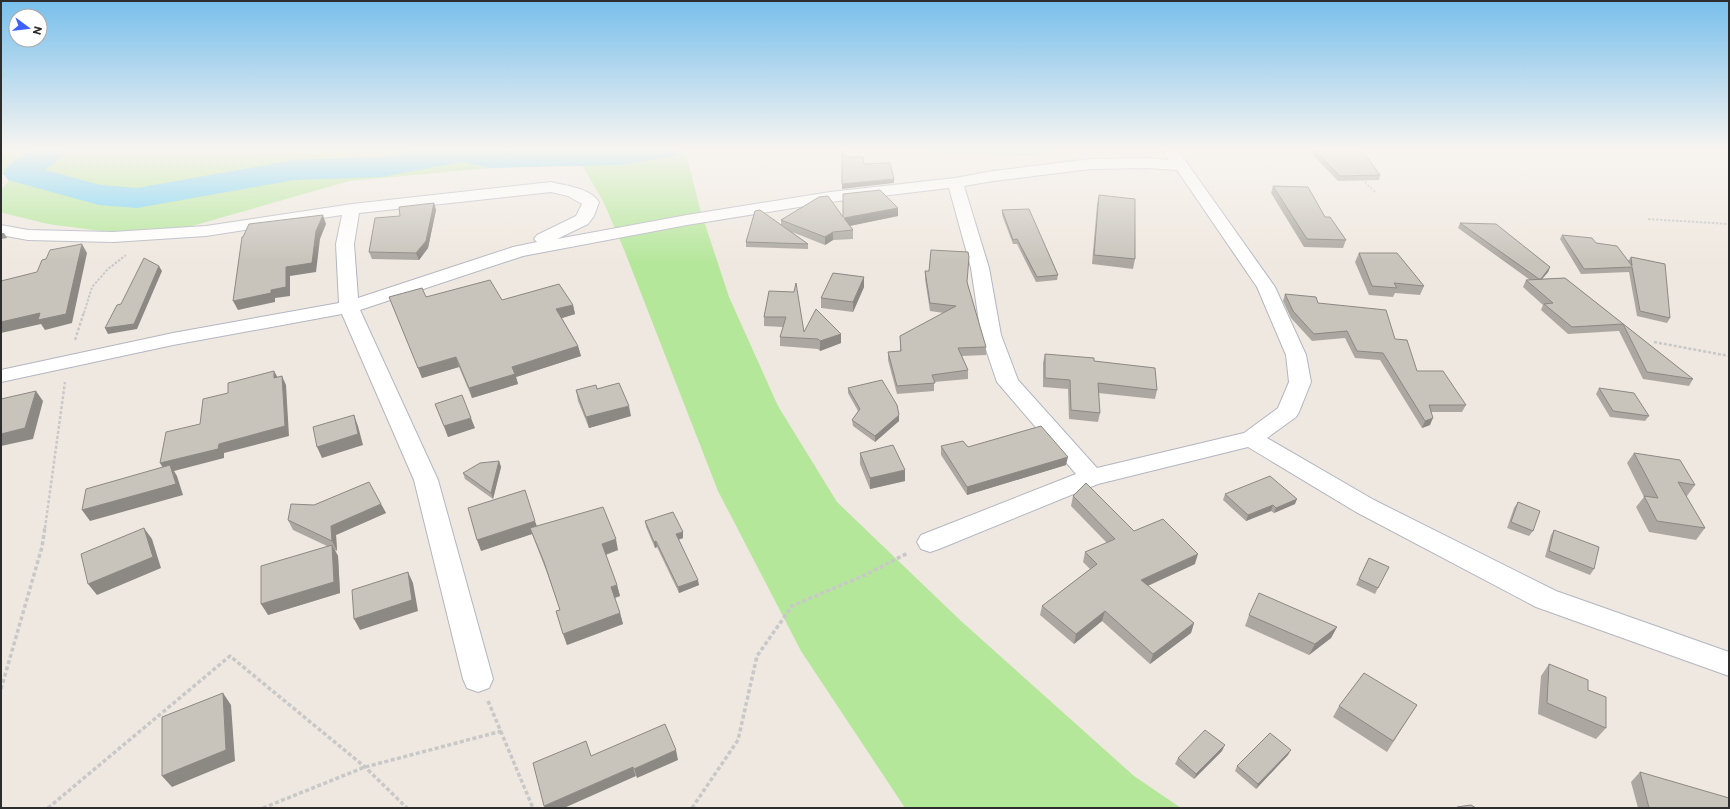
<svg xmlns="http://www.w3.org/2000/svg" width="1730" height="809" viewBox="0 0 1730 809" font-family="Commissioner,sans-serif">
<rect width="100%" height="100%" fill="#efe8e0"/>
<path fill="#b5e79b" d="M1,149H685L700,209L729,297L778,406L837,502L961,621L1134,776L1181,808H905L801,651L718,491L623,247L603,201L579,160L349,181L178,230L132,235L48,224L3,213L1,211V190L12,177L1,174Z
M890,149H1063L1034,156L963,155Z"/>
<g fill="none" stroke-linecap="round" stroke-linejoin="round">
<path fill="#71d0f3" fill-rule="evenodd" d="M32,149H68L63,156L45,170L101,185L137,188L294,160L381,157L427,149H683L678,156L620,165L490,168L462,162L381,177L294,180L137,208L99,205L8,180L3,173L8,166Z"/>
<defs>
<path id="minor" d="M1161,149H1176L1187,163L1275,287L1306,355L1311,382L1299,412L1296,417L1267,438L1374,500L1556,591L1729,652V676L1536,607L1356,512L1248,447L1098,484L939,549L930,552L921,549L917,542L921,535L1076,474L997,382L981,335L971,268L949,188L830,202L687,225L523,256L360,310L438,480L493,679L489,688L478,692L467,688L463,679L414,480L342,314L173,345L1,382V370L173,333L339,303L336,244L342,215L206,236L113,242L28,240L1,235V225L28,230L113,232L206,226L352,204L551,182C566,186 590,188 599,202L594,216L588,224L557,239L687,215L830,192L955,178L993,171L1090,159L1148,158L1169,160ZM1148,168L1177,170L1257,287L1286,355L1289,382L1278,408L1244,433L1097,468L1018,380L1001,335L989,268L964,186L993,181L1090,169ZM551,192L568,196L582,204L576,216L537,235L534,239L537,242L513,247L358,298L354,244L359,213Z"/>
</defs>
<use href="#minor" stroke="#b3b6c1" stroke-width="2"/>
<path stroke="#c8c8c8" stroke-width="2" stroke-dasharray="2.5 1.5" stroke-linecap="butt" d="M1288,149L1297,151L1311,150
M1362,179L1376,193
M1648,219L1729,224
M84,313L92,287L108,269L126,255"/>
<path stroke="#c8c8c8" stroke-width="2.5" stroke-dasharray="3 2" stroke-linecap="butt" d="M75,340L84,312
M1654,342L1729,356
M45,528L65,382"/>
<path stroke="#c8c8c8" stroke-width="3.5" stroke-dasharray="4 2.5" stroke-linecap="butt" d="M1,689L42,547L45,527
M488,701L533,808
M48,808L230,656L365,767L407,808
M263,808L365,767L502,731
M692,808L738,740L757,656L792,606L865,575L908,553"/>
<use href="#minor" fill="#fff" fill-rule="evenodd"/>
</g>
<path fill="#aca8a1" d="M1307,149H1361L1380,175L1379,180L1338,181Z
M1273,186L1325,217L1346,240L1343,248L1304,247L1271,193Z
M1099,195L1135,259L1133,269L1092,264L1097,204Z
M434,203L436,210L428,248L419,260L372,259L369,252L400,216Z
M898,208V216L850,226L853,230V239L833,240L825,245L792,232L808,244V249L746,247V242L781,225V220L843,217Z
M1002,210L1058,275L1057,280L1036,282L1017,244H1013L1002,215Z
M1460,223L1550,267L1548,272L1542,279L1565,278L1693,379L1689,386L1643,379L1619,331L1568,334L1541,310L1543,305L1523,287L1526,280H1530L1458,228Z
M1562,235L1596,243L1628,261L1631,257L1670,318L1667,323L1637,316L1629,272L1581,274L1560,239Z
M1359,253L1424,286L1420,295L1395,293L1393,297L1369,295L1355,262Z
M925,271L967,282L986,347V355L962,356L968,370V379L934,382V391L897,394L888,360V352L900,351V336L944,313L930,311L925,279Z
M864,277V287L853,312L821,308V298Z
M769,291L804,332L841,334V343L820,351L818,349L780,346V337L783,327L764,326V317Z
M1285,294L1318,303L1395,339L1417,371L1466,405L1462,412H1431L1430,425L1422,428L1380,360L1355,358L1345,338L1312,341L1291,318L1283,301Z
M389,297H426L502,300L573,305L575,314L562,318L578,346L581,356L516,377L518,384L472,398L459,367L422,378Z
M1045,354L1094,361L1157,390L1155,399L1098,393L1100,413L1098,422L1069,419L1068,389L1043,387V363Z
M848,388L899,421L875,442L853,426L852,420L858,411L848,393Z
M1599,388L1649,416L1645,421L1610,417L1596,394Z
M597,389L631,416L589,428L578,401L576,390Z
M435,404L475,428L448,437Z
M941,446L1066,465L967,495L941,455Z
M860,453L905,481L870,489L860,464Z
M1634,453L1695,485L1687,496H1686L1705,528L1696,540L1649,532L1636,507L1644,497L1627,463Z
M499,461L501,467L493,499L465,479L463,473Z
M1225,494L1295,504L1274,513L1271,511L1246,521L1223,500Z
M1073,496L1134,531L1195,564L1148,586L1194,623L1191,633L1150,664L1102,621L1074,644L1040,615L1042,606L1090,569L1083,562L1085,552L1107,543L1071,506Z
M1518,502L1533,531L1529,536L1507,528L1514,508Z
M381,504L386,513L336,535L337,551L335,550L338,556L340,593L268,615L327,546L293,530L288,520L314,505Z
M645,521L683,538L678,540L699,585L679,593L657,547L655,548L646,527Z
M537,526L618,550L606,555L617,585L620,596L615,598L620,613L623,624L567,645L556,611L560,610L547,573L532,534L481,551Z
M1554,530L1594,569L1590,575L1545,557L1551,535Z
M1369,558L1389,567L1375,594L1356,585Z
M1249,615L1337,627L1331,638L1309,655L1245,626Z
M1549,664L1588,690L1606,728L1596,739L1538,714L1541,676Z
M1417,705L1387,752L1333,717L1339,706Z
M1222,751L1194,779L1175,764L1178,758Z
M1288,755L1256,789L1235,771L1237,766Z
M1640,772L1729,808H1638L1631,782Z"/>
<path fill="#8c8883" d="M894,179V183L842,189V184Z
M434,203L436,210L428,248L419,260L416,253Z
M898,208V216L844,227V218Z
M323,215L326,224L320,239L316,272L290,276V296L275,298V302L238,310L233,301L271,290L286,267L316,231Z
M833,232V240L825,245V237Z
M1,233H4L7,238L1,239Z
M82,244L87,253L72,323L45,330L41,324L1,333V322Z
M159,266L162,271L137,329L108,334L105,328Z
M1550,267L1548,272L1537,285L1540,280Z
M864,277V287L853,312V302Z
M573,305L575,314L559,319L556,309Z
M841,334V343L820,351V341Z
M578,346L581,356L516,377L518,384L472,398L469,388L512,367Z
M456,357L459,367L422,378L418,368Z
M274,371L279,380L274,378Z
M282,376L286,385L289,436L224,453V458L174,471L177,476L183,495L90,521L82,510L166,473L160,463L219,444Z
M36,391L43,401L33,439L1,446V434Z
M629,406L631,416L589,428L586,417Z
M354,415L358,426L363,445L322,458L317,447Z
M899,415V421L875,442V436Z
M471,418L475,428L448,437L444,426Z
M1433,418L1430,425L1422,428L1425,421Z
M1068,457L1066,465L967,495V487Z
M499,461L501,467L493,499L491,493Z
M905,470V481L870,489V478Z
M1297,499L1295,504L1274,513L1276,508Z
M381,504L386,513L336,535L337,551L332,541L331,526Z
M1273,505L1271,511L1246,521L1248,515Z
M535,521L539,532L530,528L532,534L481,551L477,540Z
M144,528L152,539L161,568L97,595L88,584Z
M683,532V538L677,540L676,534Z
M616,539L618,550L604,555L602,544Z
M656,541L657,547L655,548L654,542Z
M332,545L338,556L340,593L268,615L261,604Z
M1198,554L1195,564L1138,590L1141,580Z
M408,572L413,583L418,611L360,630L354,619Z
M698,580L699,585L679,593L678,587Z
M617,585L620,596L614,598L611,587Z
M1105,611L1102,621L1074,644L1076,634Z
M620,613L623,624L567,645L563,634Z
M1194,623L1191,633L1150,664L1153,654Z
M1337,627L1331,638L1309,655L1315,644Z
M223,693L231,705L235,761L172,787L162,776Z
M1225,745L1222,751L1194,779L1196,774Z
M676,750L678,760L637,778L634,769Z
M1291,750L1288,755L1256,789L1258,784Z
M633,767L636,776L564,808H545L544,806Z"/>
<path fill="#c8c3bb" stroke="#8c8883" d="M1313,149H1361L1380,175L1340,176Z
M842,151L847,157H863L864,164L890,163L894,179L842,184Z
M1273,186L1308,187L1325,217H1330L1346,240L1307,239Z
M880,190L898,208L844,218L853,230L833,232L825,237L781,220L819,197L828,196L843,217V194Z
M1099,195L1135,199V259L1094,255Z
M434,203L426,241L416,253L369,252L375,218L400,216L399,207Z
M1029,209L1058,275L1037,277L1017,239L1013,240L1002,210Z
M760,210L808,244L746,242L755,211Z
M323,215L316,231L312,263L286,267V287L271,290V293L233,301L242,237H243L249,224Z
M1460,223L1496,224L1550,267L1541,279H1539Z
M1562,235L1592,238L1596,243L1617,246L1632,266L1631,257L1665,264L1670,318L1640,311L1632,267L1584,269Z
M82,244L66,314L38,320L40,313L1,322V281L37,272L42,260L46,259L50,250Z
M931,250L968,252L969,257L967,282L986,347L958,348L968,370L932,375L935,383L897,386L888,352L901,351L900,336L956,306L930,303L925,271H929Z
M1359,253H1397L1424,286L1394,283L1397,288L1372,286Z
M144,258L159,266L134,324L105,328L117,305L121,304Z
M833,273L864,277L853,302L821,298Z
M1565,278L1693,379L1647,372L1623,324L1572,327L1544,304L1553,303L1526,280Z
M490,280L502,300L559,284L573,305L556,309L578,346L512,367L515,374L469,388L456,357L418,368L389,297L422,288L426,297Z
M796,283L804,332L816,309L841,334L820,341L818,339L780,337L786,317H764L769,291L794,292Z
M1285,294L1316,297L1318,303L1386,310L1395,339L1407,340L1417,371H1443L1466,405H1429L1433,418L1425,421L1383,353L1357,351L1347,331L1314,334L1293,311Z
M1045,354L1094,358V361L1155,368L1157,390L1098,383L1100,413L1071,410L1070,380L1045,378Z
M274,371V378L282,376L285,426L219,444L218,449L160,463L166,432L200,424L203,399L228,393V383Z
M882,380L897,405L899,415L875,436L852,420L860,409L848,388Z
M619,383L629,406L586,417L576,390L596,385L597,389Z
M1599,388L1634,393L1649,416L1613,411Z
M36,391L25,428L1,434V399Z
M462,395L471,418L444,426L435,404Z
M354,415L358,434L317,447L313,427Z
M1041,426L1068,457L967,487L941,446L963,441L968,447Z
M893,445L905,470L870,478L860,453Z
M1634,453L1680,460L1695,485L1678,482L1705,528L1657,521L1644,496L1658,498Z
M499,461L491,493L463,473L480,463Z
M170,465L176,484L82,510L86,489Z
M1270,476L1297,499L1276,508L1273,505L1248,515L1225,494Z
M369,482L381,504L331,526L332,541L288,520L291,504L314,505Z
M1086,483L1134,531L1163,519L1198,554L1141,580L1194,623L1153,654L1105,611L1076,634L1042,606L1097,564L1085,552L1115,539L1073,496Z
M525,490L535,521L477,540L468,508Z
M1518,502L1540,511L1533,531L1511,522Z
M603,507L616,539L602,544L617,585L611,587L620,613L563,634L556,611L560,610L544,562L530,528Z
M673,512L683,532L676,534L698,580L678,587L656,541L654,542L645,521Z
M144,528L153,557L88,584L81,554Z
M1554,530L1599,547L1594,569L1549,551Z
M332,545L334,582L261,604V566Z
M1369,558L1389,567L1378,588L1359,579Z
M408,572L412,600L354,619L352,590Z
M1259,593L1337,627L1315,644L1249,615Z
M1549,664L1588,680V690L1606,697V728L1547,703Z
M1364,673L1417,705L1393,741L1339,706Z
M223,693L226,750L162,776V717Z
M665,724L676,750L634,769L633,767L544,806L533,763L586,741L591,756Z
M1205,730L1225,745L1196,774L1178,758Z
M1270,733L1291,750L1258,784L1237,766Z
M1640,772L1729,798V808H1649Z
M1471,805L1476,808H1457V807Z"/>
<linearGradient id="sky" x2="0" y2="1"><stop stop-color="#78bfec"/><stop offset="0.57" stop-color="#f8f5f1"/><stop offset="1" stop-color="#f8f5f1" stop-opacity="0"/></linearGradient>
<rect width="1730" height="262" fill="url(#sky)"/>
<rect width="1730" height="809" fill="none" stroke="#2d2d2d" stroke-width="4"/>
<g transform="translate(28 28) rotate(105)"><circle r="19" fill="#ffffff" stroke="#ababab"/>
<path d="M0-3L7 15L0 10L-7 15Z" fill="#3d61ff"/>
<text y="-6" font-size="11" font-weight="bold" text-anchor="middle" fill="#2d2d2d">N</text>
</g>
</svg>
